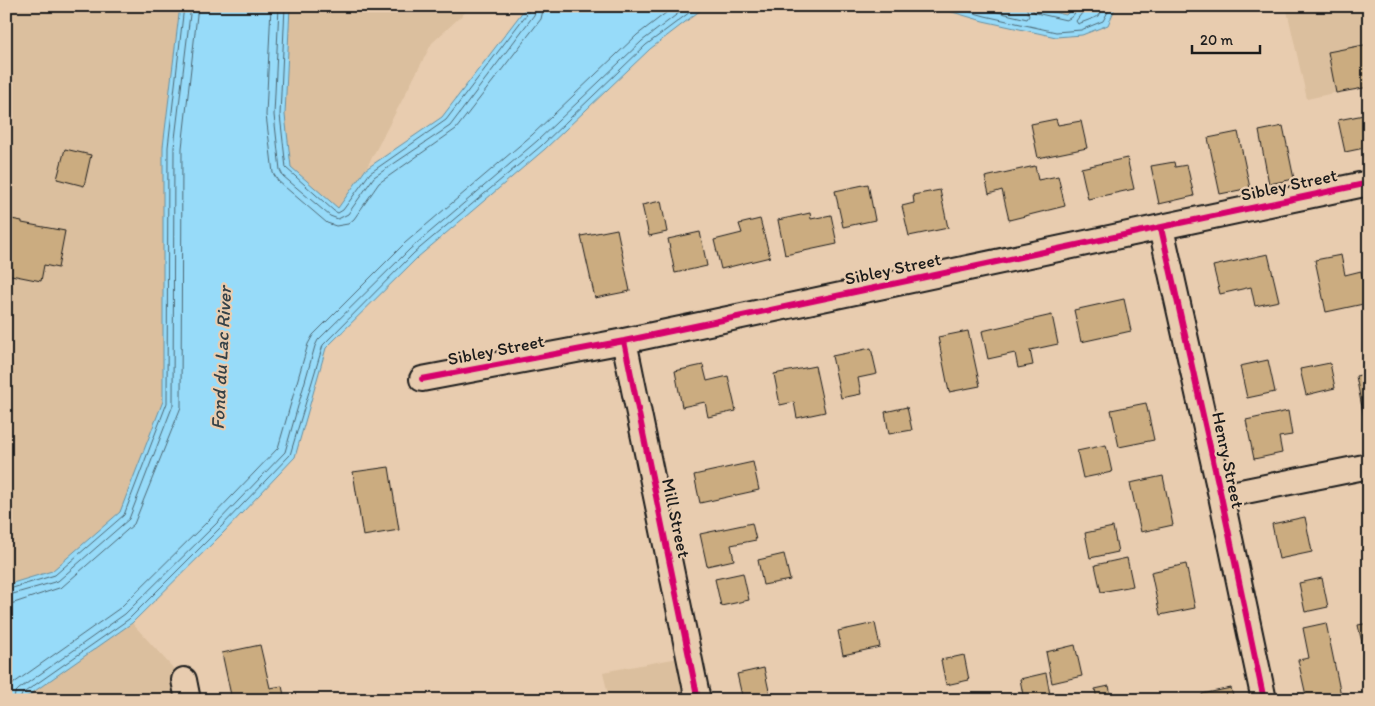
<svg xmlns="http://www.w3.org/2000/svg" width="1375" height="706" viewBox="0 0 1375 706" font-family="Itim,sans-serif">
<rect width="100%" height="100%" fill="#e8ccaf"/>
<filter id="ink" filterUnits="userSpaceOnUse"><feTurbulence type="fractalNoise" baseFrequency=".02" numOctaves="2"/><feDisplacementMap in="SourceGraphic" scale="10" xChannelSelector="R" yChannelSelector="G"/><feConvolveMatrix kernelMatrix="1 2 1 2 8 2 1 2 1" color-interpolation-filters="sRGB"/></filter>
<g filter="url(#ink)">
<path fill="#dbbf9e" d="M6,6H180L163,147V401L120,512L52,571L6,585Z
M290,6H472L432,43L366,169L338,208L291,167L285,115Z
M1286,6H1369V85L1307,99Z
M132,623L184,680L188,700H22Z
M689,656L698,700H609L603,672Z"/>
<path fill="#97dbf9" stroke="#668fa1" d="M180,6H290L285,115L291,167L338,208L366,169L442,117L527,6H706L650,49L545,149L418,257L326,348L295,457L224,532L132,623L22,700H6V585L52,571L120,512L163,401V147Z
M932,6H1026L1066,15L1074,6H1116L1108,25L1082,35L1056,37L983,21Z"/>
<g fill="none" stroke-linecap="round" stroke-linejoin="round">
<path stroke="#4d6874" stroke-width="1" d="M271,6L266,115L273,173L278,181L327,223L336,226L348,224L354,219L379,183L456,129L541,19L544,6
M279,6L274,115L280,170L283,176L330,216L338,219L348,214L374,177L450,126L534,15L537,6
M285,6L280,115L286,168L334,211L338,213L343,210L370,173L446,120L529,11L530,6
M950,6L985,16L1056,32L1081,30L1103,21L1111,6
M972,6L1027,19L1029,16L1026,6
M1032,6L1033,11L1036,13L1066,20C1072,18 1077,12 1077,6
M1084,6L1082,13L1076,21L1078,24L1099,16L1104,6
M6,590L55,575L124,515L167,403L168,147L184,6
M6,596L58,581L129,519L173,405L174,147L191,6
M6,604L14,603L62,587L134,524L181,407L182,148L198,6
M6,697L9,689L14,683L120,608L210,519L278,448L308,344L313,335L405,243L532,135L637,35L675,6
M14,700L15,693L19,689L125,614L216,524L285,452L315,346L318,340L410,249L537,141L642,41L688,6
M20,700L22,694L129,619L220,528L290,455L323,345L414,253L541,146L646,45L698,6"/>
</g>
<path fill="#cbac80" stroke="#1c1c1c" d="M1369,44V87L1336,93L1328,52Z
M1369,114V147L1345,152L1338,120Z
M1056,119L1058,125L1081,121L1087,148L1038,158L1031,124Z
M1283,126L1294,179L1269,184L1259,131Z
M1238,132L1250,188L1220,194L1208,138Z
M65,149L91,155L84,186L57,179Z
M1127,158L1134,189L1088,199L1081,168Z
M1174,162L1175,167L1187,165L1194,196L1159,204L1151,166Z
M1035,166L1038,180L1058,176L1065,206L1009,220L1002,190L989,194L985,177Z
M868,184L875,220L843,227L835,191Z
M940,190L948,228L909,236L902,206L914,203L913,195Z
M661,201L667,232L649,236L642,205Z
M810,213L811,219L831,215L837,244L785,255L778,220Z
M6,218L22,221V223L65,231L58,268L44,265L41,281L6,274Z
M760,219L770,257L721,269L714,240L742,233L739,224Z
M617,229L630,291L595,298L581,236Z
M700,232L707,266L675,273L668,239Z
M1268,254L1279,301L1255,306L1251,287L1220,294L1213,266Z
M1341,255L1345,275L1361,271L1368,303L1326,312L1315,260Z
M1124,299L1131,331L1081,342L1074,310Z
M1052,315L1058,344L1030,350L1033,365L1018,368L1015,353L988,359L982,331Z
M968,331L980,386L949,392L938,337Z
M871,348L877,374L858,378L861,394L841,398L832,356Z
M1268,360L1275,392L1247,398L1240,366Z
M1330,363L1335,388L1306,395L1300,369Z
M703,365L707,381L728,376L736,411L708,417L705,402L682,407L675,371Z
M815,366L825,412L797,418L794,402L780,405L774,374Z
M1369,373V427L1366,428L1356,376Z
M1146,403L1154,440L1119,447L1111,410Z
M907,407L912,430L889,434L885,412Z
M1288,411L1292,435L1279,437L1282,453L1254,459L1246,420Z
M1106,445L1112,472L1083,478L1077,451Z
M753,462L759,490L700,503L694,475Z
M389,467L399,530L363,536L353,472Z
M1163,476L1173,525L1141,532L1130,483Z
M1305,517L1312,552L1279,559L1272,524Z
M752,523L756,540L731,545L734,560L707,566L700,534Z
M1113,527L1118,552L1090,558L1085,533Z
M784,554L790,580L763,585L758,560Z
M1127,558L1133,586L1101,592L1095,565Z
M1186,564L1195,608L1160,615L1151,572Z
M743,573L749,600L721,606L715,579Z
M1322,578L1328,607L1305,612L1299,583Z
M875,623L880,647L843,655L838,631Z
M1326,623L1342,700H1307L1298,660L1309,658L1303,628Z
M1369,623V674L1358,625Z
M260,645L270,688L282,686L285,700H232L222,653Z
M1075,645L1082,676L1052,683L1046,652Z
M964,655L969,680L946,685L941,660Z
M764,668L771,700H743L737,674Z
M1046,673L1051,700H1024L1020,679Z
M1109,686L1112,700H1097L1095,689Z
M1231,688L1234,700H1203L1202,694Z
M1162,696L1163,700H1145Z"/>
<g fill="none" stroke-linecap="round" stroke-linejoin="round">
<defs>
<path id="minor" d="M1161,228L1221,496L1264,700
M624,341L698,700
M422,379L624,341L1369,183
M1221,496L1369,466
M184,680L188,700"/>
</defs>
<use href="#minor" stroke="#1c1c1c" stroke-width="28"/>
<use href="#minor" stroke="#e8ccaf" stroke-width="24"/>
<defs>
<path id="cycleway" d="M1161,228L1221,496L1264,700
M624,341L698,700
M422,379L624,341L1369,183"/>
</defs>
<use href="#cycleway" stroke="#e8ccaf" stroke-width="9"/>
<use href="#cycleway" stroke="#d6006c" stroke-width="6"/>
</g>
</g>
<g text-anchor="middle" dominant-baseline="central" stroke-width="4.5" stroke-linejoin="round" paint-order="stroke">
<g font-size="18" fill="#1c1c1c" stroke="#e8ccaf">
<text transform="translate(1289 185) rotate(-12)">Sibley Street</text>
<text transform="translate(893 269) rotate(-12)">Sibley Street</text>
<text transform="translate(496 350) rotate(-11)">Sibley Street</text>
<text transform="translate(1228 460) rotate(78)">Henry Street</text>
<text transform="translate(676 518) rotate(78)">Mill Street</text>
</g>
<g font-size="19" font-style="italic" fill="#354248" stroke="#e8ccaf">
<text transform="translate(221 358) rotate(-87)">Fond du Lac River</text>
</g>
</g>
<rect width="1375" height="706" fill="none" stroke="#e8ccaf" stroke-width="25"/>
<rect x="12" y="12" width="1350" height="681" fill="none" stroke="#1c1c1c" stroke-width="2" filter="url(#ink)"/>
<path d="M1192 45v8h68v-8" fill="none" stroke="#1c1c1c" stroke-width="2.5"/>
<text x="1200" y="45" font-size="15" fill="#1c1c1c" stroke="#e8ccaf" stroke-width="4" paint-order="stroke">20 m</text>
</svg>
